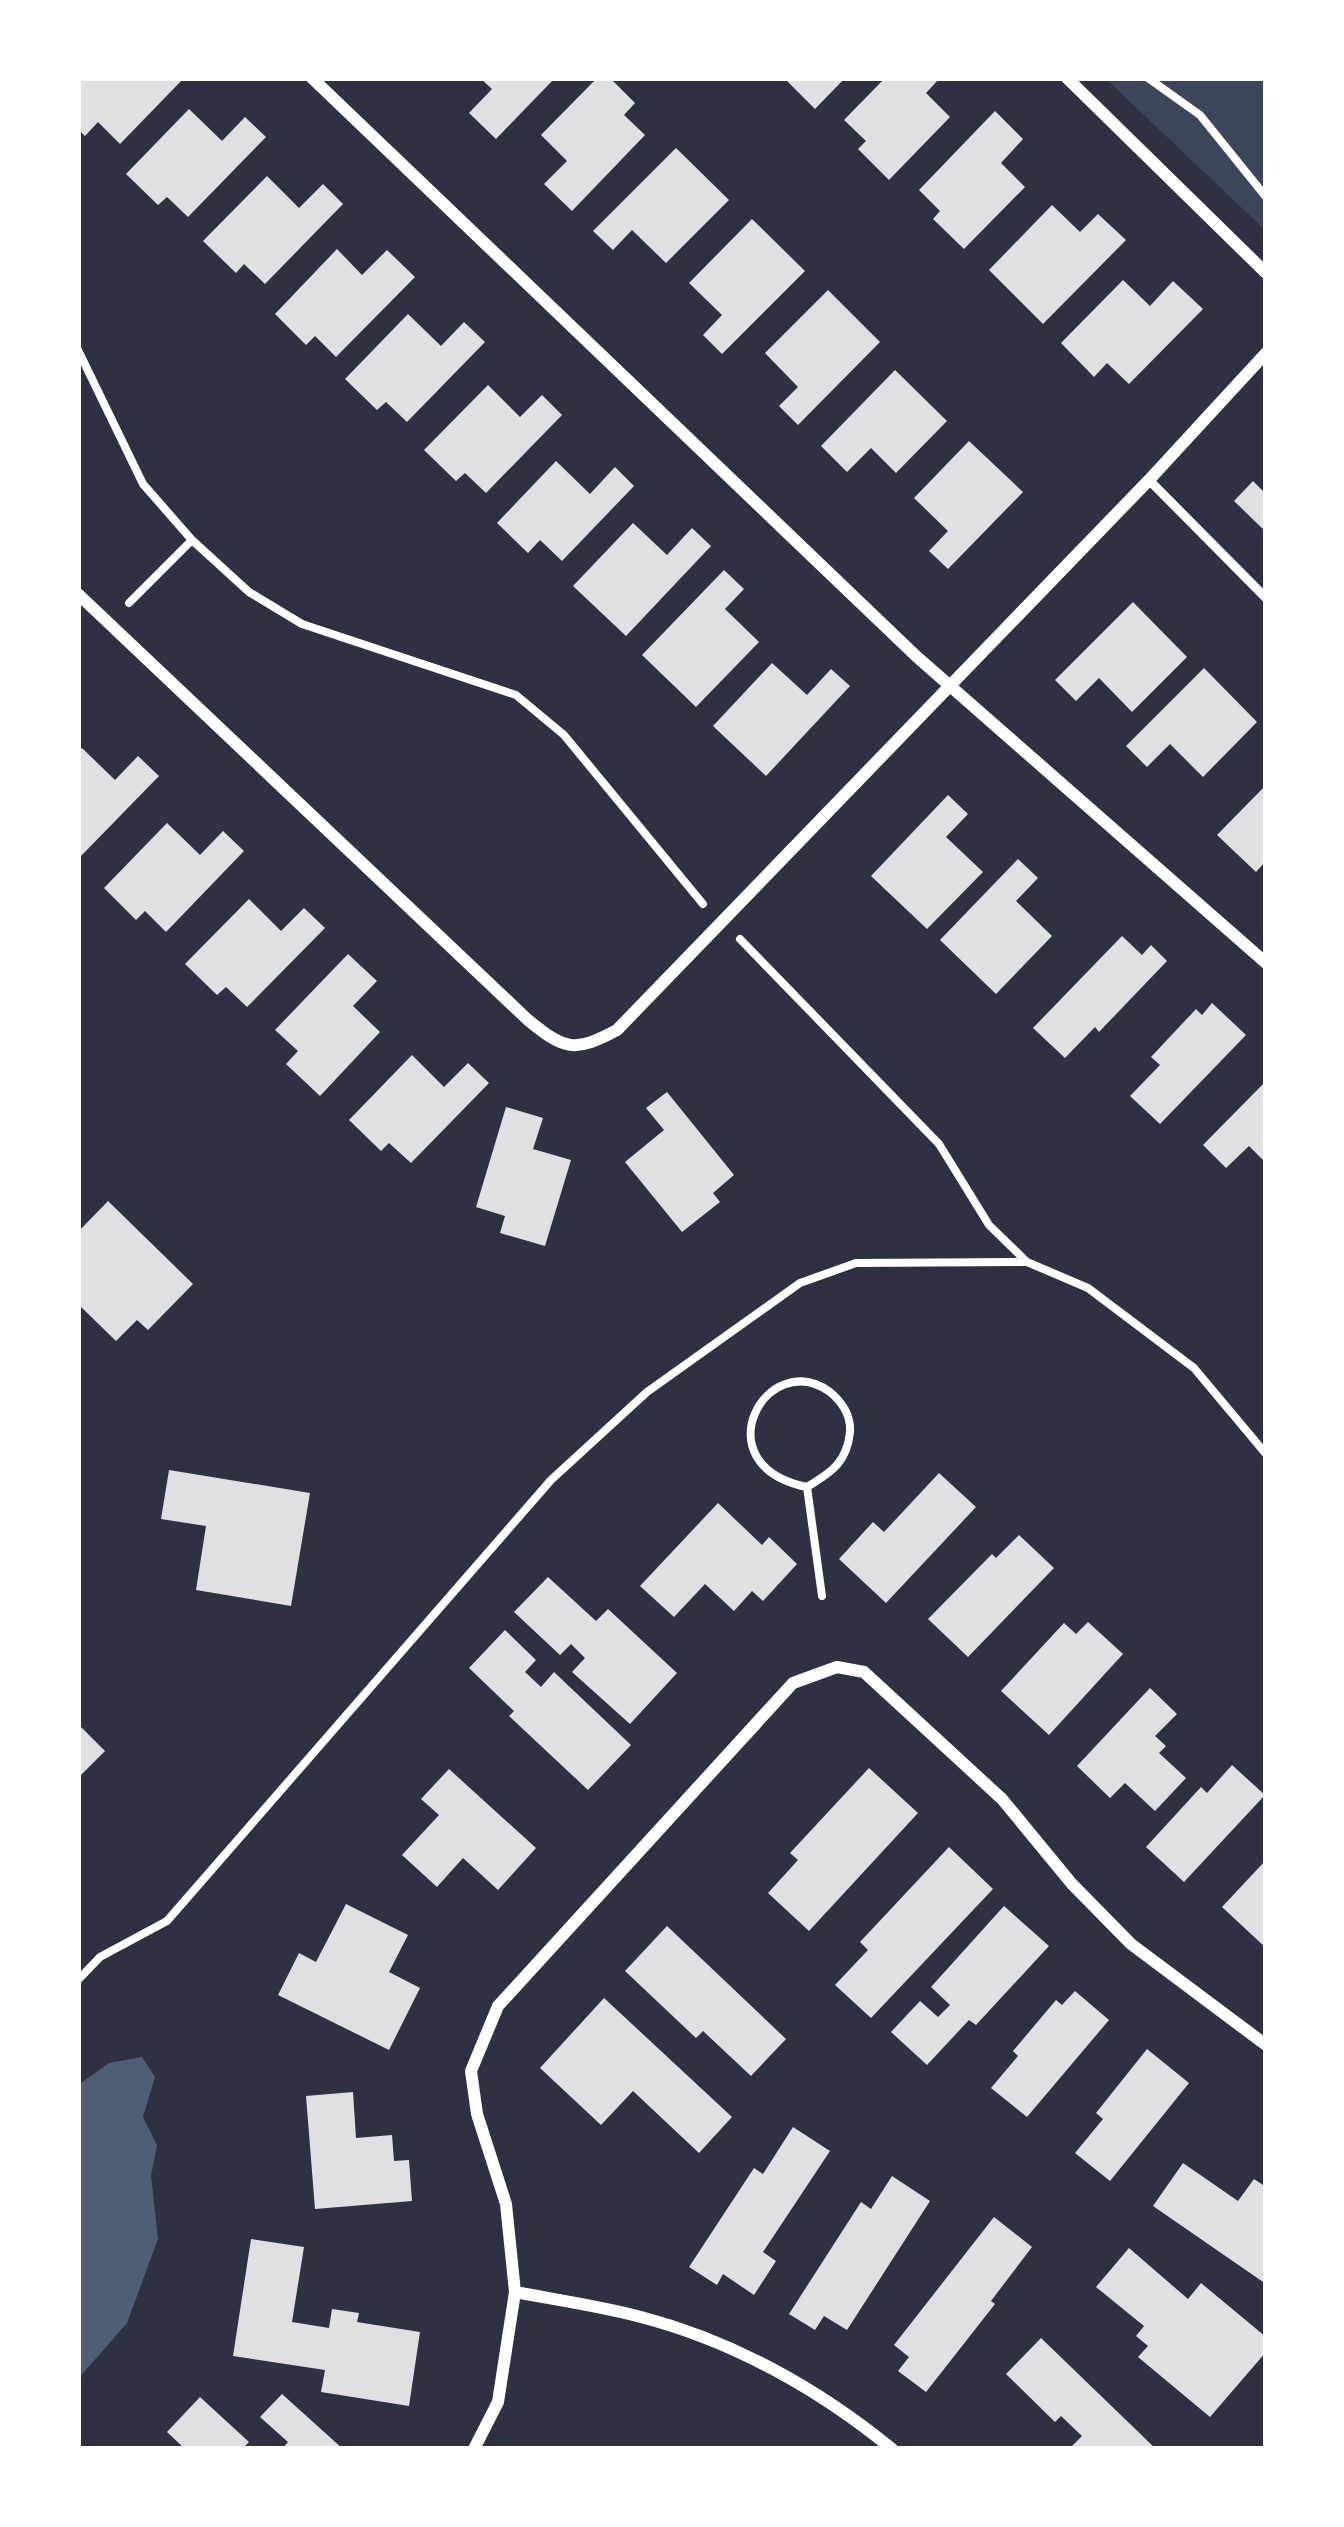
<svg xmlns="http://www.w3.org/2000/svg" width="1344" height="2527" viewBox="0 0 1344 2527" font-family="Helvetica,sans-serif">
<rect width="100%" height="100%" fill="#2d3142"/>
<path fill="#3c4559" d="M1105,78H1266V231Z"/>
<path fill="#4f5d75" d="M142,2057L155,2077L143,2117L157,2145L151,2176L158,2239L127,2323L78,2379V2085L109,2063Z"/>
<path fill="#e0e0e3" d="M78,78H184L120,144L98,122L85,136L78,129Z
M480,78H555L496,139L469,113L492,89Z
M597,78H610L635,103L624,115L645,135L572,211L544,184L567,161L541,135Z
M784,78H845L815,109Z
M885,78H940L926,93L950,117L889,180L858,149L866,141L844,120Z
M189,109L222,141L245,117L266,137L188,217L167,197L158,205L126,174Z
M995,111L1023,139L1001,163L1025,187L964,249L933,219L940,211L919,190Z
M676,148L729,200L666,263L632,230L613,250L593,231Z
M267,176L299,208L323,184L343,204L265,284L244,264L236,273L203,241Z
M1052,205L1080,232L1098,214L1126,240L1043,324L989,270Z
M752,219L805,271L722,354L703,335L722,315L689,283Z
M337,249L362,275L387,250L415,277L336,357L315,336L306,345L275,314Z
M1123,280L1150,306L1173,281L1203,309L1129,384L1107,363L1094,377L1061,343Z
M828,290L880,342L798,425L779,406L798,387L765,353Z
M408,314L441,346L464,322L485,342L407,422L386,402L377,410L345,379Z
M895,370L947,421L896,473L871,448L847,472L821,446Z
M488,385L520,417L542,395L562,415L486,493L465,473L456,481L424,450Z
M969,441L1023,492L948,569L929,551L948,531L914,498Z
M556,461L590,494L615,467L634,486L562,561L540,540L528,553L497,523Z
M1253,481L1266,494V532L1234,501Z
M633,523L667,555L692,528L711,546L626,636L573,586Z
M724,570L744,589L725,609L759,642L696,707L642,655Z
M1133,602L1187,657L1132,712L1099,678L1076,701L1055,680Z
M772,663L807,695L831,669L850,686L766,776L713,726Z
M1204,668L1257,722L1203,777L1170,744L1147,767L1126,746Z
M82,748L115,780L138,756L159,776L81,856L78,853V752Z
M1266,785V861L1256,872L1217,835Z
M948,795L968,814L946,837L983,872L927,929L871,876Z
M167,823L200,855L223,831L244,851L166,932L145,911L136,920L104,888Z
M1018,859L1038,878L1016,901L1052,936L996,994L940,940Z
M249,899L281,931L304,908L325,928L247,1007L226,987L217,995L185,964Z
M1122,936L1142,955L1151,945L1167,961L1099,1032L1095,1027L1065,1058L1033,1028Z
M348,954L377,981L353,1006L380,1032L320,1096L286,1064L298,1051L275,1030Z
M1212,1003L1246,1035L1160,1124L1130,1096L1160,1065L1151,1057L1196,1009L1202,1015Z
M412,1055L444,1087L468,1063L489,1083L411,1163L389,1143L381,1151L349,1120Z
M1266,1081V1163L1249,1146L1226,1168L1203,1145Z
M667,1092L734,1175L713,1193L720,1202L682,1232L625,1162L664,1130L646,1108Z
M506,1107L543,1118L533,1149L571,1160L545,1246L500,1233L505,1216L476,1207Z
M108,1201L193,1284L148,1330L137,1320L116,1341L78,1304V1232Z
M169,1470L310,1493L291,1606L196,1590L206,1526L161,1519Z
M939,1473L976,1507L886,1603L839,1559L873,1522L884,1532Z
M718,1503L762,1545L769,1537L797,1564L763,1601L752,1591L734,1611L705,1584L674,1617L640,1586Z
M1019,1535L1054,1568L968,1657L928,1619L992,1554L996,1558Z
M548,1577L596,1621L608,1609L677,1673L630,1724L572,1672L585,1658L571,1644L560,1655L514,1612Z
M1088,1622L1123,1654L1049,1735L1001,1691L1064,1623L1076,1634Z
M505,1630L536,1660L525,1672L541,1687L554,1672L631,1745L588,1790L509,1716L514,1711L469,1668Z
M1150,1688L1177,1714L1155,1736L1166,1746L1159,1753L1186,1778L1155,1811L1125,1783L1110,1798L1077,1766Z
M78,1724L105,1751L78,1778Z
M1232,1765L1265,1795L1184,1882L1146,1847L1201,1787L1207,1793Z
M869,1768L918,1813L809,1931L768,1893L798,1860L790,1853Z
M449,1769L536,1848L498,1890L463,1858L437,1887L402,1855L439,1815L421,1799Z
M949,1847L993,1889L871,2018L835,1985L868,1950L860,1942Z
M1266,1860V1948L1222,1907Z
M346,1904L408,1935L389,1972L420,1988L389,2050L278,1995L299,1953L316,1962Z
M1004,1906L1049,1946L976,2025L969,2020L927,2065L891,2032L920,2001L938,2017L950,2005L931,1987Z
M667,1926L786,2039L751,2076L703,2031L696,2038L625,1971Z
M1075,1991L1109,2020L1027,2117L991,2088L1018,2056L1013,2051L1056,2000L1062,2005Z
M604,1998L732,2117L699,2153L633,2091L601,2125L540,2068Z
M1147,2049L1189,2083L1110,2181L1075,2153L1103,2119L1096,2113Z
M353,2092L356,2138L392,2135L394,2161L409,2160L412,2201L315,2209L306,2096Z
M793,2127L830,2151L763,2252L776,2261L754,2295L723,2274L717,2285L689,2267L754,2168L763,2174Z
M1183,2163L1238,2201L1254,2179L1266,2187V2284L1153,2206Z
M892,2176L930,2201L847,2330L824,2316L815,2330L789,2314L861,2202L871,2209Z
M994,2217L1032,2247L991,2301L995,2304L926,2392L898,2371L909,2357L894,2345Z
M251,2239L304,2247L292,2322L329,2328L332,2309L359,2313L357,2322L420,2332L409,2406L321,2392L325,2370L233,2356Z
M1129,2248L1188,2299L1201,2283L1266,2337V2352L1210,2417L1138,2357L1148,2346L1136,2336L1144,2326L1096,2287Z
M1041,2338L1156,2449H1069L1082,2436L1061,2416L1055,2422L1006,2374Z
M282,2394L343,2449H282L288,2442L260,2417Z
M200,2397L249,2442L242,2449H185L167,2432Z"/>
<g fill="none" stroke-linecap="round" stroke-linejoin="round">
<path stroke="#fff" stroke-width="8" d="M1148,78L1200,115L1266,197
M78,350L143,484L192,540L249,592L302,624L516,695L564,735L703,904
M129,603L192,540
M740,939L939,1144L989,1225L1027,1262L1088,1288L1194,1368L1266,1454
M807,1487C832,1472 847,1462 850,1432C851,1415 842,1402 830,1392C767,1346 700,1465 807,1487L822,1596
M78,1980L100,1957L167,1921L551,1480L647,1392L800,1283L856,1263L1025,1262"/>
<path stroke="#fff" stroke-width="9" d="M1149,480L1266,598"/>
<path stroke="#fff" stroke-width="12" d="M312,78L916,656L1266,963
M1067,78L1266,273
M78,594L528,1020C565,1050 574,1053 617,1030L1149,480L1266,353
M515,2292C557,2300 600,2306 641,2317C733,2341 819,2389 892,2449
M474,2449L498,2402L515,2292L506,2204L477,2114L471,2071L498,2006L793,1683L837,1667L864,1672L1002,1799L1072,1884L1131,1944L1266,2045"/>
</g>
<rect width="1344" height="2527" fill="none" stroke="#ffffff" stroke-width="162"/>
</svg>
